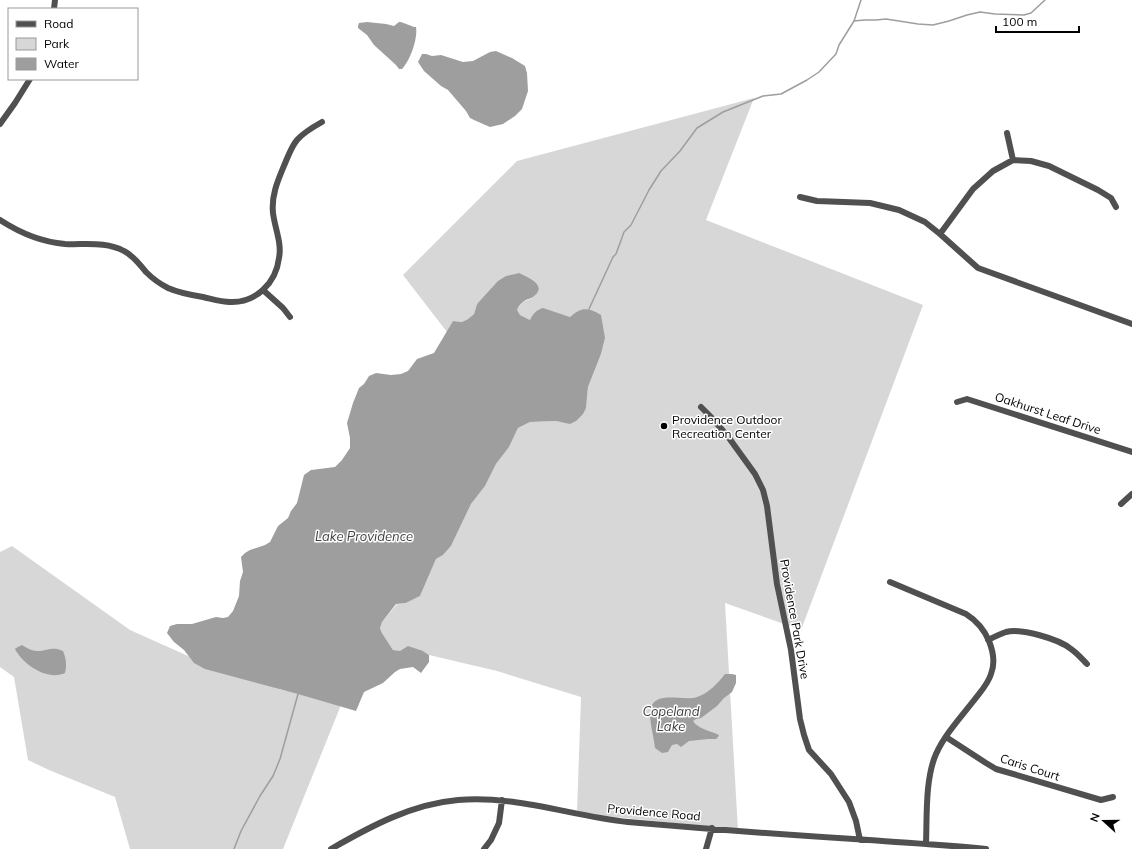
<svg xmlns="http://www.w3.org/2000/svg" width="1132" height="849" viewBox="0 0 1132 849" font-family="Mulish,sans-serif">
<rect width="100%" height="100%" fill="#fff"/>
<path fill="#d7d7d7" d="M754,98L706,220L923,305L801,630L725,603L738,831L674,823L577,813L581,697L497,671L429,655L423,651H399L393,650L382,633L380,627L382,622L397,604L406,603L420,596L436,559L443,555L451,546L471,504L485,486L496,464L509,447L518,428L530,422L556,421L570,423L586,408L588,387L601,354L605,338L575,313L570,317L551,311L530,320L520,315L516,310L523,302L532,298L519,273L506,276L477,304L474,314L468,319L462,322L453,321L447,332L403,275L517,161Z
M12,546L130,630L206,664L282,690L343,700L283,849H130L115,797L49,770L28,760L14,677L0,667V552Z"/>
<path fill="#9e9e9e" d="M367,22L386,24L394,26L399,22H401L414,27H416C418,39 410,61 402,69H399L396,65L374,45L367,35L358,28V26L359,23Z
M496,51L512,58L525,66L527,73L528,91L522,109L515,116L503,124L490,127L474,120L470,118L466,111L448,90L441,86L424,71L418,62L422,54H426L432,56L441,55L463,62L473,61L490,52Z
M519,273C527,277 548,285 534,296C531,299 526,299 523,302C520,304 518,307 517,310L520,315L530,320C533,314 536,310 543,308L570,317C581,307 588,307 601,315L605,338L601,354L588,387L586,408L583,414L576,421L570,424L556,421L530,422L518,428L509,447L496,464L485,486L471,504L451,546L443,555L436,559L420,596L406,603L396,604L382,622L380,628L382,633L393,650L400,651L408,646L423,651L429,655V662L421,673L413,667L400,669L395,672L383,683L364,692L356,711L298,694L205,669L194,663L184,650L174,642L167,633L170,626L177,624H192L216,617L223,618L228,617L233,611L239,596L240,581L243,572L241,557L245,553L250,550L265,545L270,542L278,526L288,518L291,511L297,503L304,475L311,470L335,467L342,460L350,448V438L347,423L353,403L359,388L364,384L369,376L376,373L391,375L401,374L408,371L417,359L434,353L453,321L462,322L468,319L474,314L477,304L498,281L506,276Z
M22,645C27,648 32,651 37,651C48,651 52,646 63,651C66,658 67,665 65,673C48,681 23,665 15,649L16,648Z
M725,674H732L736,675V683L732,692L724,698L717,706L701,718L696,719L693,721C698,729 711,731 719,735L718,737L716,739H708L689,741L681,747L677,744L672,745L668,752L662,753L655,748C654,737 648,718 651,708C656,690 684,702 697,697C709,693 717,684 725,674Z"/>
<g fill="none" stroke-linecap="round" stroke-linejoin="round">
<path stroke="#9e9e9e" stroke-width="1.5" d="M854,21L864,20H876L886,19L918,24L933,25L949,21L967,15L980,12L995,14L1024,15L1031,13L1045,0
M589,309L613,257L616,254L624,232L631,225L649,190L661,171L680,151L697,128L723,112L763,96L781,94L807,80L819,72L836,54L839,45L854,21L861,0
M234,849L241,831L260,796L273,776L280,759L298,694"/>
<path stroke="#505050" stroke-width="6" d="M54,9L55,0
M0,124L15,103L30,79
M1007,133L1013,160
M800,197L817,201L870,203L899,210L925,222L940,234L978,268L1132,324
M0,220C20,233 41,242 65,244C84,245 106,241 124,251C134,256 139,264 146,272C152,278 160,284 168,288C179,293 191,295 203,297C212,299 221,302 230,302C256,303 276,283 279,258C282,243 275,229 273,213C271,194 279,178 286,161C289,154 292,146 297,140C304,132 313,127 322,122
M940,234L973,189L993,171L1013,160L1031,161L1049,166L1098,190L1111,198L1116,207
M263,290L283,308L290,317
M957,402L967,399L1132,452
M701,407L713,419L729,438L755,474L763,490L767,506L777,584L791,650L800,719L804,735L809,750L831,774L849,802L856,821L860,840
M1121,504L1132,494
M890,582L966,614C977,621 984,629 989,641C993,651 995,664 991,674C988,684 981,691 975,699C961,717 945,734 936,754C925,779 927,817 926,844
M988,640C994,637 1000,634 1006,632C1021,628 1059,639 1071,649C1077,653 1082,659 1087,664
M946,737L986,763L996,769L1101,800L1113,797
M331,849C371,826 412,804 458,800C516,795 571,816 628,822C708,829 789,835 869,840C908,843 947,845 986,849
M484,849L491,840L499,823L502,800
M706,849L712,828"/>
</g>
<circle fill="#000" stroke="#fff" stroke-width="1.5" cx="664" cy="426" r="4"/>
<g text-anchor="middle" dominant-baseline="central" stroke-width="3" stroke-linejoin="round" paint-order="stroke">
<g font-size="12" fill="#000" stroke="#fff">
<text transform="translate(1048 413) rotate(18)">Oakhurst Leaf Drive</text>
<text transform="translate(795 619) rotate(80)">Providence Park Drive</text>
<text transform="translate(1030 767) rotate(18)">Caris Court</text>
<text transform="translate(654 812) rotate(5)">Providence Road</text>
</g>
<g font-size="12" fill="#000" stroke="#fff" text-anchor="start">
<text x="672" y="419">Providence Outdoor<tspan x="672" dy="14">Recreation Center</tspan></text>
</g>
<g font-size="13" font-style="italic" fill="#3f3f3f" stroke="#fff">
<text x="364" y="536">Lake Providence</text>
<text x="671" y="711">Copeland<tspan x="671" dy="15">Lake</tspan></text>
</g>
</g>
<rect x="8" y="8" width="130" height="72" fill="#ffffff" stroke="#999999"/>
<rect x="16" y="21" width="20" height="6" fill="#505050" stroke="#999999"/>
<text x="44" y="28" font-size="12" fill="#000000">Road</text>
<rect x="16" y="38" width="20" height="12" fill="#d7d7d7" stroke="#999999"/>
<text x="44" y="48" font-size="12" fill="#000000">Park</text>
<rect x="16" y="58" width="20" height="12" fill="#9e9e9e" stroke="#999999"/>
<text x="44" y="68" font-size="12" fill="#000000">Water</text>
<g transform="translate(1104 821) rotate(291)" stroke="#ffffff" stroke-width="3" paint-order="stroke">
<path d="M0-3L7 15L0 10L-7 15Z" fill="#000000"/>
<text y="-6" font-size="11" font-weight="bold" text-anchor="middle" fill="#000000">N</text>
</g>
<path d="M996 26v6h83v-6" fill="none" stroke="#000000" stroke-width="2"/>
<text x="1002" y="26" font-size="12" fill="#000000" stroke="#ffffff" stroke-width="3" paint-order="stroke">100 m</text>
</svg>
